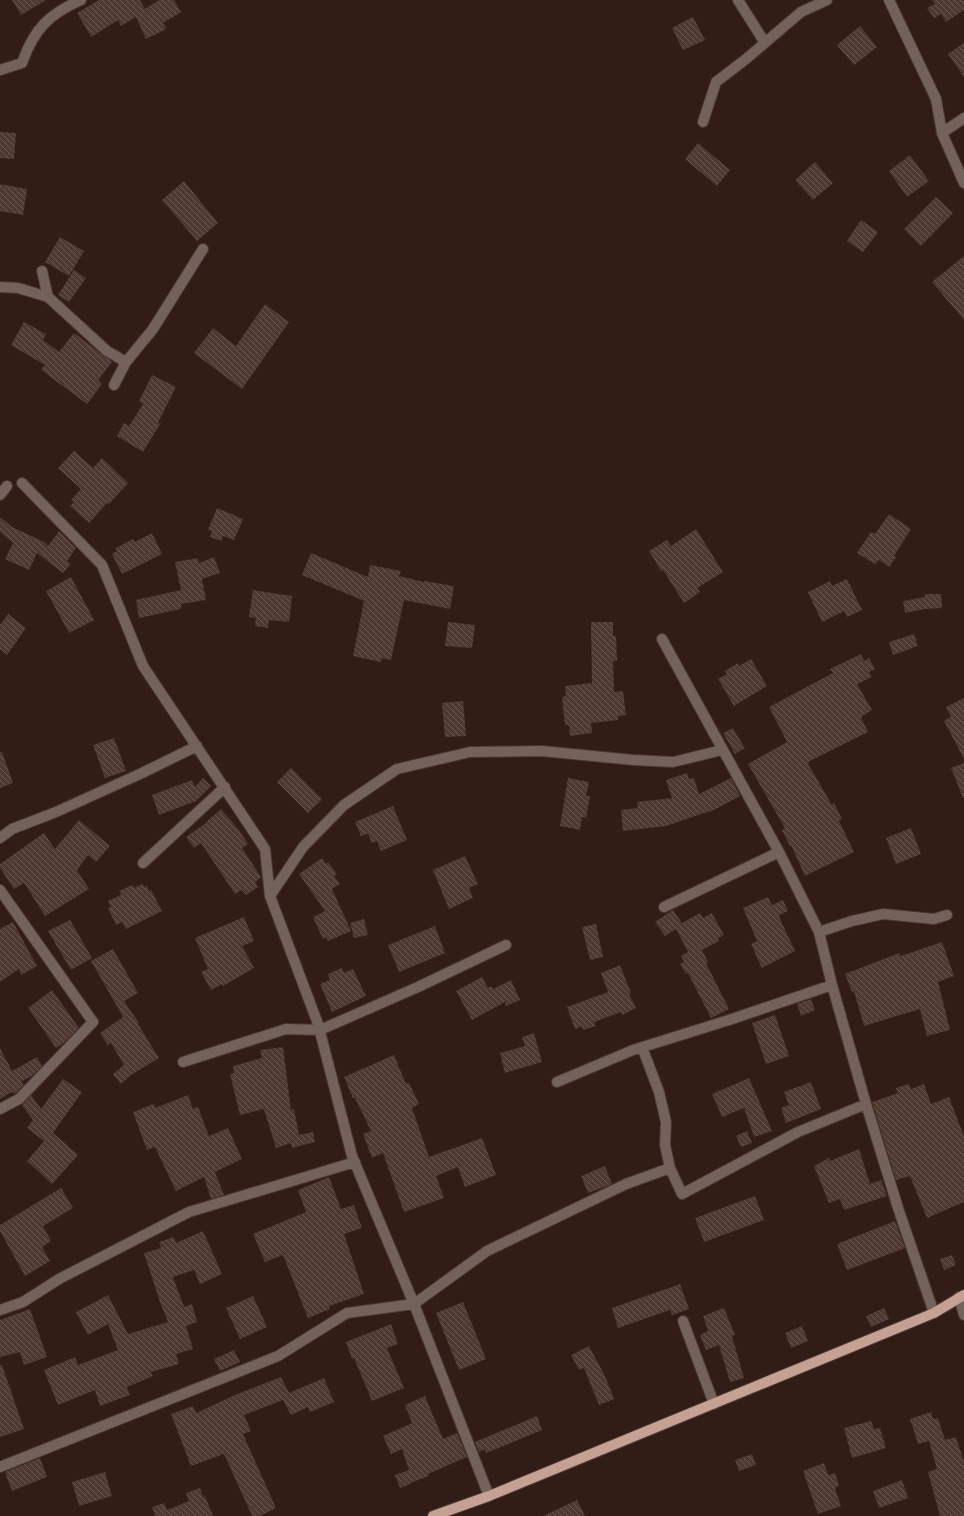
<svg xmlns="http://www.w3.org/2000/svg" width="964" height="1516" viewBox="0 0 964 1516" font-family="Cabin,sans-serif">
<defs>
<pattern id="building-back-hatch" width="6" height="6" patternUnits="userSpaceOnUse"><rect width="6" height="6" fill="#4e3931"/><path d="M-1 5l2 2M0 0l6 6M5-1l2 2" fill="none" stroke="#68554e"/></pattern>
</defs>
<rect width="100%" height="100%" fill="#311d16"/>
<path fill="url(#building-back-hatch)" d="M12,0H46L21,15Z
M99,0H140L145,9L159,0H174L181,12L163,23L166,29L146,39L136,17L121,26L118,20L91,37L77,13Z
M932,0H964V10L946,22L941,14L934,18L927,8L935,4Z
M693,17L705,40L683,50L672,28Z
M860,26L877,47L854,65L837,45Z
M964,43V77L948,54Z
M0,132L16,133L14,159L0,158Z
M698,143L730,170L717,186L685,159Z
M910,155L929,181L907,197L889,171Z
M815,162L833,183L813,200L795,180Z
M184,181L218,223L197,241L162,200Z
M0,184L27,189L23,215L0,211Z
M936,197L953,213L921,246L904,229Z
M861,220L878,232L863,252L847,241Z
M60,237L84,251L69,276L45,262Z
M964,256V320L932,282Z
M74,270L86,278L69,302L58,295Z
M265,304L289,322L242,389L194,353L213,328L236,346Z
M24,322L46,334L43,340L59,352L74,333L112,362L98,380L102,384L87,404L41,370L45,365L11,345Z
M152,375L176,387L158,423L160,424L143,452L117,436L124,423L129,426L143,404L139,401Z
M74,451L93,468L102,458L128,483L109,504L107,503L89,523L70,506L74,502L71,500L81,489L58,468Z
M217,508L243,519L234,540L223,536L221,541L210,537L212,531L208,530Z
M889,514L911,529L894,556L896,557L889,567L879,560L875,564L857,553L871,532L875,534Z
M0,517L12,527L44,542L48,546L59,531L76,548L67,561L71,564L63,573L37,553L29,570L5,559L13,543L0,532Z
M696,529L723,572L697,588L700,592L684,603L663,570L661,571L649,551L667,540L671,546Z
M152,533L162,554L122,574L112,554L117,551L116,548L133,539L135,542Z
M311,553L368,577L370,565L401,571L399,576L424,582V581L454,586L450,609L404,600L391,660L382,658L381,662L353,656L364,601L302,575Z
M214,557L220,573L202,579L206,600L181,604V609L139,618L136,600L181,590L175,562L198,558L199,563Z
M71,577L94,620L69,633L46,591Z
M847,579L862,610L847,617L844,611L822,622L808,592L830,581L832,586Z
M253,590L292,596L289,622L269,620L268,628L255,626L256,618L249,617Z
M925,594H941L942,608L925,609L905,613L903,601L925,597Z
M8,614L26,628L7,655L0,649V625Z
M448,622L475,625L472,648L445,646Z
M591,622H613V636H616L617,661H613L614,692L623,691L626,715L618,716V720L591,723L592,733L570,736L569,725H565L562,697L566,696L565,686L592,683Z
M914,634L918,646L893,655L889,642Z
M861,654L864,661L869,658L875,669L869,672L872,677L857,684L872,710L861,717L868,732L808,762L809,763L808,764L832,805L834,803L842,819L839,821L854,852L805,876L791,845L790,846L782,830L785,828L748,764L787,742L769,707L833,673L830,669Z
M751,659L767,686L734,706L718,679L727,674L725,671L738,663L739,666Z
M964,698V759L944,721L951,717L946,707Z
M463,701L466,736L445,737L442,703Z
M733,728L745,748L735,754L723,733Z
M114,738L126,771L105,778L93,745Z
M0,752H2L13,783L0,788Z
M964,763V798H963L951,768Z
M291,768L322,799L308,813L277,782Z
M687,773L689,779L694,778L699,794L731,778L740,796L710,812V811L666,826L623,831L621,810L638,808L637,802L672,798L666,780Z
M203,778L211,786L196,801L159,815L152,795L192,780L195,787Z
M568,778L589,782L586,796H590L586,818L582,817L580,830L560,826Z
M393,806L407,840L381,851L377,841L372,843L368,834L361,836L355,822Z
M221,809L239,830L248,844L242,848L261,877L255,882L258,887L246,895L242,890L235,894L201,843L194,848L186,837L206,823V822Z
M79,820L110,846L96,862L88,855L77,870L89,889L45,916L24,883L14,889L0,868V864L44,833L55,849Z
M911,828L921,854L896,864L886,838Z
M465,856L478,884L469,888L473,898L449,909L433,870Z
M322,858L326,864L328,862L337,874L334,876L340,884L332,889L351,931L328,941L326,937L323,939L313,917L325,911L299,874Z
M142,884L144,887L147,886L149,891L151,890L162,911L126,929L122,922L116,925L108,908L111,907L108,901L121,895L119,891L132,885L134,888Z
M768,897L772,905L783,900L788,911L779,915L781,921L795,951L762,968L751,944L757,941L743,908Z
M673,910L682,923L700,913L703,918L712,913L724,935L718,938L719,941L702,950L708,962L706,963L729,1009L711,1018L688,973L686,974L680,964L684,962L681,956L688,952L676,929L665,936L655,922Z
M244,917L254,941L242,946L254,968L223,986L222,984L211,990L201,972L208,969L195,938Z
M364,919L368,935L354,938L350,923Z
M70,920L92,958L71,970L48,931Z
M13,922L37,966L21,975L19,969L0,982V929Z
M596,924L603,957L590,960L582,927Z
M435,926L445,953L399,972L388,945Z
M942,942L954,976L938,982L950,1030L927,1036L920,1009L864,1026L854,991L852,992L845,974L899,953L901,956Z
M113,949L138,993L124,1001L139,1023L138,1024L159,1058L131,1075L121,1084L113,1074L124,1065L111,1043L108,1045L100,1033L123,1017L91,961Z
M620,965L631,993L629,994L636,1008L622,1015L621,1012L594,1022L596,1026L583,1030L582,1026L575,1029L567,1007L608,992L601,973Z
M342,968L344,973L353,969L366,996L332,1012L320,984L330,980L328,974Z
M482,977L488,988L491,986L493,989L511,980L520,1000L506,1006L505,1002L472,1020L456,991Z
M52,990L79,1028L66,1041L56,1048L28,1008Z
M811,999L815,1010L801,1016L797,1004Z
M775,1015L789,1056L766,1064L752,1023Z
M534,1033L542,1062L505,1073L500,1053L525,1046L522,1037Z
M283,1047L291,1110L294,1109L299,1135L313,1132L315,1142L292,1148L291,1143L276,1148L264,1109L240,1115L230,1074L234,1073L233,1066L262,1058L260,1050Z
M0,1048L12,1071L37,1057L42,1066L33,1075L21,1082L24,1085L15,1094L12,1092L0,1099Z
M394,1055L406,1084L409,1083L419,1104L412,1108L429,1157L482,1138L496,1175L465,1187L458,1167L436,1176L444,1198L404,1212L383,1153L372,1158L363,1134L371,1131L355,1098H353L344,1077Z
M749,1078L772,1131L754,1137L744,1108L722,1117L712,1094Z
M63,1079L82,1092L53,1133L78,1155L52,1184L27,1161L44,1141L27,1128L33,1120L22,1105L31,1095L41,1109Z
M811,1082L821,1109L786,1123L781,1108L789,1105L784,1092Z
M909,1084L911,1089L924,1084L931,1104L949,1097L964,1136V1202L927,1218L910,1176L896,1180L872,1102L898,1093L896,1088Z
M188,1095L193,1109L198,1107L209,1136L228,1128L242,1159L215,1172L224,1195L211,1199L204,1177L176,1191L155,1147L147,1150L133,1112L154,1104L155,1108Z
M747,1131L752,1143L741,1147L736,1136Z
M859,1149L870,1184L881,1180L887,1196L844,1210L840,1199L829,1203L814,1166L829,1158L830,1161Z
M605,1166L612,1184L588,1193L581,1176Z
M329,1177L341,1209L354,1205L362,1228L344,1234L364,1294L329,1306L330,1309L308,1318L283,1255L265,1262L253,1234L306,1212L298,1190Z
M61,1188L73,1208L43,1226L51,1241L42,1247L50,1261L25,1276L0,1231V1225Z
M755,1196L764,1220L704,1242L695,1218Z
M895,1221L905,1248L847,1270L837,1244Z
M203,1231L222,1274L200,1284L194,1270L173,1277L184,1307L192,1304L197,1322L186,1326L193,1349L176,1354L179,1364L151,1372L153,1376L127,1387L130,1395L100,1406L95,1390L58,1405L44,1370L75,1357L78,1365L118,1350L108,1324L88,1335L76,1312L108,1295L128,1334L168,1322L160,1302L144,1253L161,1248L159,1242L174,1237L176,1243Z
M952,1255L956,1265L944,1270L940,1259Z
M680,1284L689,1309L672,1315L670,1310L618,1328L612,1308Z
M253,1296L267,1327L240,1339L226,1308Z
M463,1302L486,1359L459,1370L436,1313Z
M724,1308L735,1335L732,1336L744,1378L730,1382L719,1345L706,1350L700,1335L708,1331L703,1316Z
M884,1308L889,1319L871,1327L866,1316Z
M30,1309L47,1357L24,1365L20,1352L0,1357V1320Z
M391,1324L398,1344L387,1348L404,1388L372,1401L354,1358L352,1359L346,1342Z
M802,1326L808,1341L791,1348L785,1333Z
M589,1346L605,1376L614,1399L599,1405L584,1368L579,1370L571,1355Z
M234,1350L240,1362L220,1371L214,1359Z
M0,1365H2L24,1429L0,1437Z
M281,1377L289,1393L324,1378L334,1402L310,1412L308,1407L291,1415L283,1400L244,1415L251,1431L243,1434L276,1508L260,1516H252L224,1454L191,1466L171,1414L193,1406L196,1413L235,1395Z
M425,1396L443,1439L457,1433L467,1457L428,1474L429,1476L410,1483V1484L400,1488L395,1475L409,1470L402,1449L391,1454L383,1436L412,1423L405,1405Z
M931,1412L933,1419L938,1418L945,1440L956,1437L964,1462V1516H940L928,1472L937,1469L929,1441L918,1444L910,1419Z
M537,1416L542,1430L486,1453L485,1449L479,1452L475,1442Z
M871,1421L874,1429L880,1428L886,1448L852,1458L844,1428Z
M752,1454L756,1465L739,1471L735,1460Z
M40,1458L47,1477L12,1491L5,1472Z
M824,1463L828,1475L835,1473L839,1485L835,1488L841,1506L818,1514L803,1471Z
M105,1472L112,1496L79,1506L72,1482Z
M902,1480L908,1498L879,1508L873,1491Z
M200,1488L203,1497L205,1496L213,1516H154L155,1515L152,1507L164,1503L167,1510L189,1501L186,1493Z
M577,1500L585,1516H543Z"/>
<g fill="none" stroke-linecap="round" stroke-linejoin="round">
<defs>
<path id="minor" d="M738,0L765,43
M889,0L936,99L942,133L964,183
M0,70L22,63C34,29 49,14 81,0
M703,122L716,82L746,59L801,12L827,0
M942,133L964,118
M42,271L48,297L107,351L126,362
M0,287L18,288L48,297
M114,385L126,362L153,329L203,249
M22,483L102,565L143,666L265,849L270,896L318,1024L352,1156L414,1304L489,1496
M0,495L7,486
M662,639L779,852L819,932L832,985L866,1104L899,1211L934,1313
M0,838L12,829L56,812L142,773L197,746
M143,863L225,787
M0,890L93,1022L19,1099L0,1109
M270,896L303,847L344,805L397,769L470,752L542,751L633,760L673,762L722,750
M664,907L779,852
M819,932L852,921L883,914L934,919L947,915
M642,1047L659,1092L666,1122L665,1145L670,1168
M183,1062L286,1029L320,1030L418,987L506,945
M557,1082L633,1050L729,1020L832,985
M959,1297L964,1315
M0,1310L23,1302L59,1279L189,1212L355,1162
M683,1321L714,1404
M0,1467L278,1356L347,1313L414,1304L487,1251L626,1184L670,1168L682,1194L798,1132L866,1104"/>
<path id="major" d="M433,1516L489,1496L934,1313L964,1295"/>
</defs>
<use href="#minor" stroke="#4b3831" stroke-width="12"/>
<use href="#major" stroke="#4b3831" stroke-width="12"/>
<use href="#minor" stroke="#73625b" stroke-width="10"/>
<use href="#major" stroke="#c4a193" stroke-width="10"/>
</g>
</svg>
